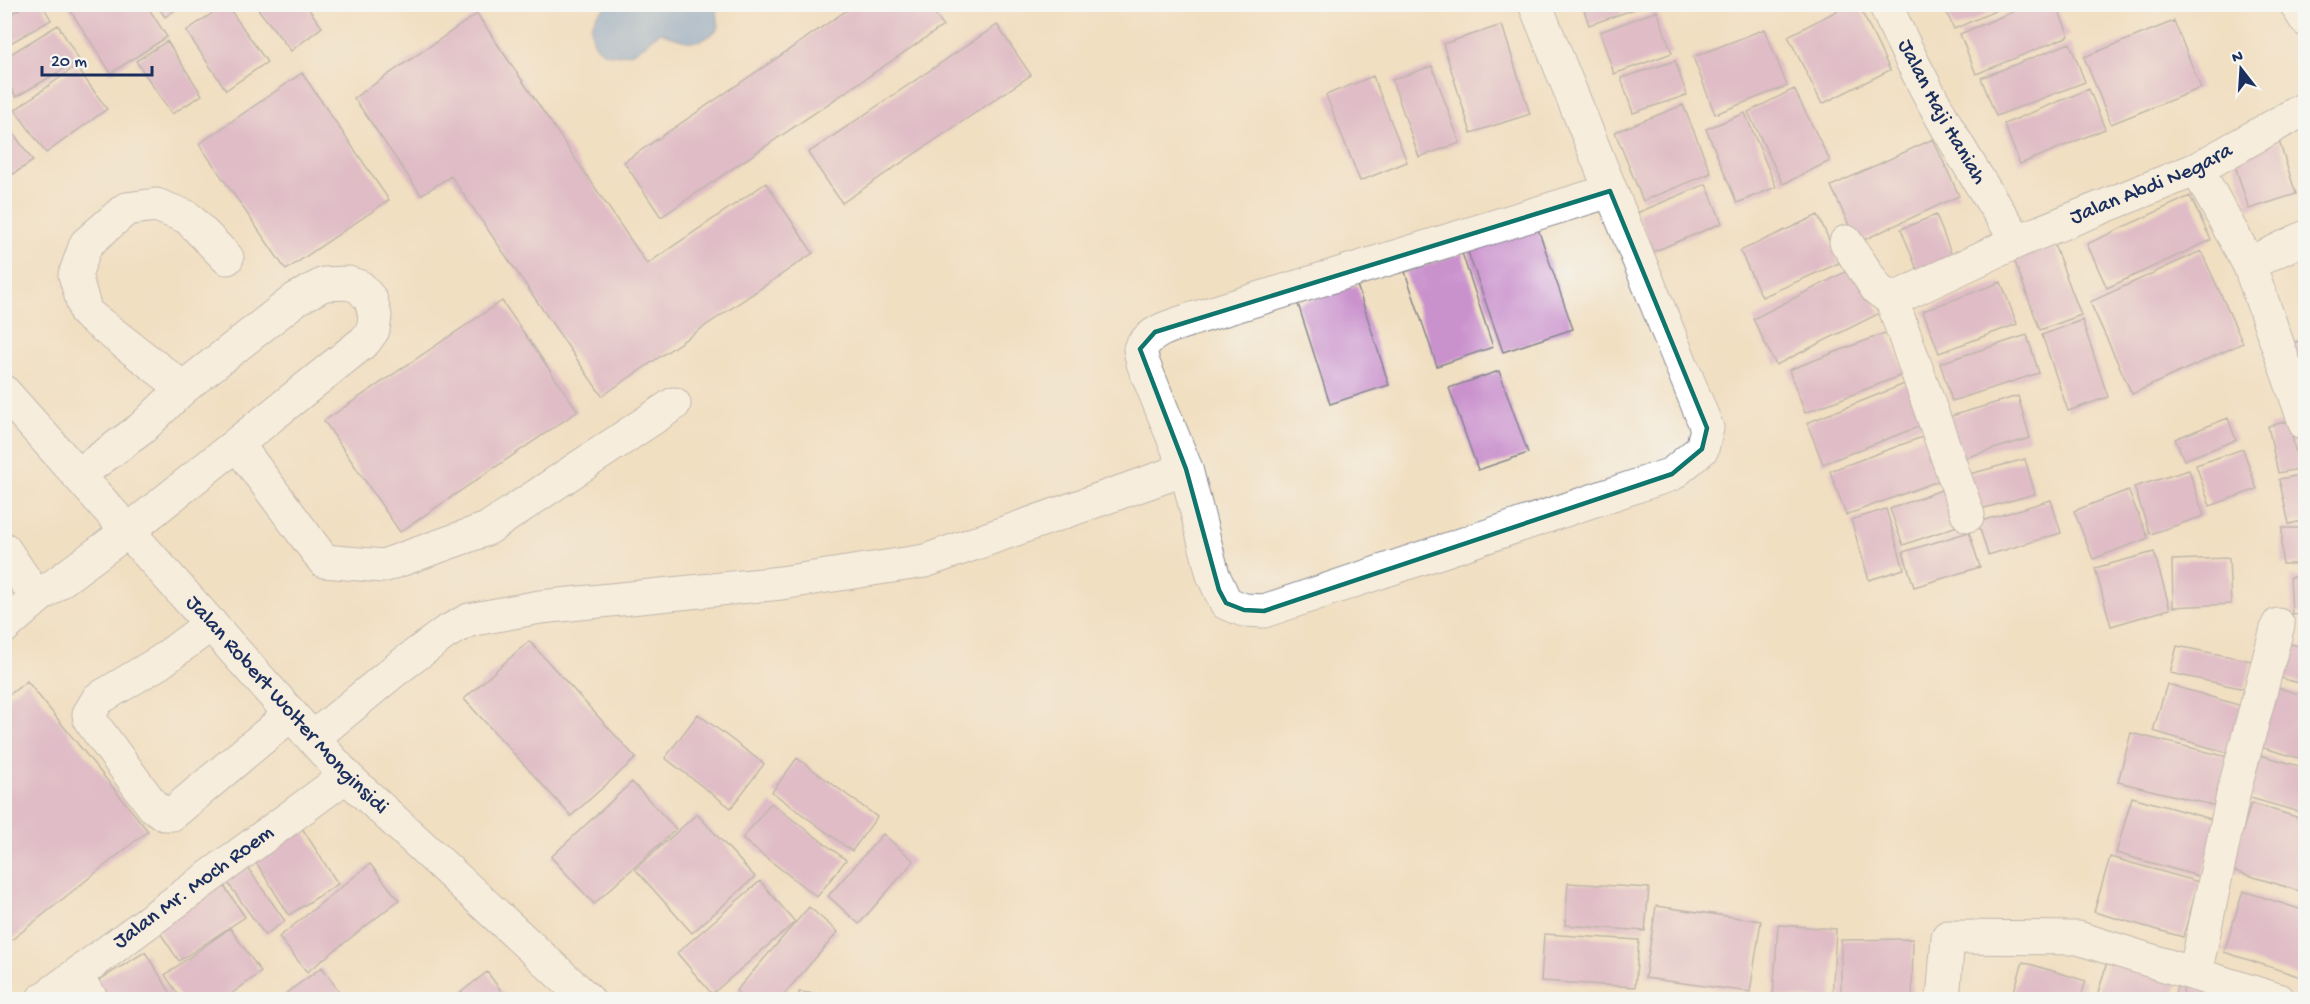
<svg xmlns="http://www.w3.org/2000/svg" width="2310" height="1004" viewBox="0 0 2310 1004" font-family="'Gochi Hand',sans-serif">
<rect width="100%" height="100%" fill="#f6f6f2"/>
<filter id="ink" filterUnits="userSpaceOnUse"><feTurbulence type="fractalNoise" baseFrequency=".0167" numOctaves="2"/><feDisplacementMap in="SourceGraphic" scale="12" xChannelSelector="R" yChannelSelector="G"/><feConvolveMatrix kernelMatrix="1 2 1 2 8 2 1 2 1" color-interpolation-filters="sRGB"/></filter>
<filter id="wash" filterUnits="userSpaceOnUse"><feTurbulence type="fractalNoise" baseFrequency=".008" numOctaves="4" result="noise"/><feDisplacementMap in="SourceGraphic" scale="24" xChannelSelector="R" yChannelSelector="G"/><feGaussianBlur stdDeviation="1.35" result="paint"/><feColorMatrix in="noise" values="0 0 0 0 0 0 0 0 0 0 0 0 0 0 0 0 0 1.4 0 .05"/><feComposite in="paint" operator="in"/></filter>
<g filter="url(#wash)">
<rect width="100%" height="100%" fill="#f1dfc1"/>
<path fill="#6c9dd6" stroke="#44669a" stroke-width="1.5" d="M608,5H716L719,27C700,49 685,42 661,32C652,36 649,41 642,47C629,57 602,59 594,42C592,38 592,31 591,27L597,15Z"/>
<g id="blocks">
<path fill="#ca92cd" d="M27,4H42L51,20L7,45L4,40V18Z
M66,4H146L167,37L111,73Z
M156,4H184L165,17Z
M226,4L267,62L226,90L186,31Z
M254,4H305L322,27L291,51Z
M856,4H929L943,26L661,217L624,162Z
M1582,4H1647V5L1589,25Z
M1850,4H1858L1890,70L1822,104L1788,36Z
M1943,4H2011L1954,29Z
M2031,4H2056L2069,36L1976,74L1960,34Z
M1657,11L1672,53L1614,74L1600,32Z
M477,14L647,264L766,183L813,253L602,396L451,176L421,195L354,98Z
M2174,21L2201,88L2111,124L2084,57Z
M58,25L79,60L16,97L4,77V58Z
M997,25L1031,75L842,203L808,153Z
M1502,25L1530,114L1471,133L1443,44Z
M1765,29L1787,86L1715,114L1693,57Z
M167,41L202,95L172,114L136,61Z
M2070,43L2085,82L1996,116L1981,78Z
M1675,61L1687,95L1633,113L1621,78Z
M76,66L107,109L46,153L15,110Z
M1432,66L1460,143L1419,157L1392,80Z
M302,73L389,200L286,270L199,144Z
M1373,76L1407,162L1360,181L1326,95Z
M1794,89L1830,161L1783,184L1748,112Z
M2089,89L2105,129L2020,164L2004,124Z
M1683,105L1711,173L1643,201L1615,132Z
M1745,113L1776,187L1737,203L1706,129Z
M7,124L33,161L4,180V125Z
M1933,139L1959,196L1857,243L1831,186Z
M2279,141L2296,194L2249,209L2232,156Z
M1706,184L1722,223L1653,252L1637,213Z
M2190,196L2211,240L2107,288L2087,244Z
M1818,215L1839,263L1762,297L1740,251Z
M1936,215L1955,263L1920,277L1901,229Z
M1537,226L1573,329L1503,352L1467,249Z
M2049,231L2081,315L2040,330L2009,246Z
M2201,251L2243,343L2132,394L2090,302Z
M1462,253L1493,347L1437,366L1405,272Z
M1857,266L1880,313L1776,365L1753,319Z
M2001,282L2017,324L1939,353L1923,311Z
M1357,285L1389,385L1330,404L1298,304Z
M502,301L578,411L400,532L324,421Z
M2082,320L2108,397L2068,411L2042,335Z
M1888,332L1905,374L1805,413L1789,370Z
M2027,335L2039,373L1952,401L1940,363Z
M2306,337V379L2288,346Z
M1499,371L1528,453L1478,470L1449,388Z
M1912,381L1928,423L1823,464L1807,423Z
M2018,396L2030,438L1961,459L1948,417Z
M2228,418L2236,440L2184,460L2175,439Z
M2289,421L2299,469L2278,473L2268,426Z
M1925,436L1941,480L1846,515L1830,471Z
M2243,449L2257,489L2210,506L2196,465Z
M2025,459L2035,494L1977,510L1966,475Z
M2189,470L2204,516L2150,534L2134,487Z
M2306,474V520L2289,524L2279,479Z
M1952,486L1966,523L1903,545L1890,509Z
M2128,490L2148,538L2093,559L2074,511Z
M2051,500L2061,533L1988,555L1978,522Z
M1886,509L1904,569L1869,580L1851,520Z
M2282,528H2306V564H2282Z
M1969,532L1980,567L1914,587L1903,552Z
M2154,552L2170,609L2111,626L2095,568Z
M2229,558L2231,604L2173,607L2172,560Z
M2290,577H2306V613L2292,614Z
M529,641L636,758L571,816L464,699Z
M2283,642L2306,648V685L2273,676Z
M2177,646L2252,661L2245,689L2170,673Z
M27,681L148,831L4,946V699Z
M2167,684L2242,706L2228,753L2153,731Z
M2271,686L2306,696V760L2253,745Z
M698,714L764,764L731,808L665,758Z
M2131,733L2228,757L2216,806L2118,782Z
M2253,753L2306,768V814L2240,795Z
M797,758L877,817L852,851L772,792Z
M632,782L676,829L594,904L551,857Z
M2132,797L2218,821L2202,877L2116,853Z
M771,803L846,860L817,897L742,839Z
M2251,803L2306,820V893L2231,870Z
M697,814L755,877L692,933L635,869Z
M300,825L338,884L289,915L252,856Z
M883,834L914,861L859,924L828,896Z
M2110,857L2199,882L2183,937L2094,912Z
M241,858L285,921L265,935L220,872Z
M370,864L399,900L307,972L279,937Z
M220,880L245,917L179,961L154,924Z
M760,881L795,922L712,994L677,953Z
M1568,883L1649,888L1645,931L1565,925Z
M2243,891L2306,911L2304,978L2224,952Z
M1656,906L1761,921L1750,992L1645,978Z
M809,907L838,932L779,1000H746L736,991Z
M1778,925L1836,929L1832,1000L1773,996Z
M230,928L261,972L223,1000H182L165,975Z
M1544,934L1639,940L1635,987L1541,981Z
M1913,939L1912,1000H1841V940Z
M145,952L175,1000H98L89,986Z
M2023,962L2086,981L2080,1000H2011Z
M2107,962L2178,983L2173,1000H2096Z
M322,967L345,1000H277Z
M487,972L508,1000H451Z
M2185,985L2233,1000H2181Z
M799,992L862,998V1000H799Z"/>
</g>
</g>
<g filter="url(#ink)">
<use href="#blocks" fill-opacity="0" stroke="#868790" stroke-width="1.5"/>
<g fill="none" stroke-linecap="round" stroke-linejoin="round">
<defs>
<g id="minor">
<path d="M1535,4L1707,428L1702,449L1672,474L1264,611L1244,610L1226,603L1213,575L1186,469L1143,363L1140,349C1152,329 1175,325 1196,318L1610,191"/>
<path id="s1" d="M1885,4C1922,87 1967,166 2018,241L2197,169L2306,108"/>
<path d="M2296,4L2306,20"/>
<path d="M2197,169L2249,264L2306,425"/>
<path d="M1846,242L1877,289L1892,300L1968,515"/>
<path d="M2249,264L2306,237"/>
<path d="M1892,300L2018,241"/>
<path d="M183,388L86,313L75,275L86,244L126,209L156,205L187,217L227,258"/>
<path d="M237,444L324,561L383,566L487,529L674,404"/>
<path d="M4,549L37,598"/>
<path d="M211,624L160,662L98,699L89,714L90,720L153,806L164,814H172L291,714"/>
<path d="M4,627L37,598L128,531L365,341L373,330L375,316L371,300L360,287L348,283L324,284L296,299L183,388L141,429L78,475"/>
<path d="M313,738L394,671L445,633L469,620L540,607L781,583L925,561L1186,469"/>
<path d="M2195,974L2234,791L2278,625"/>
<path d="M76,977L92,1000"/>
<path id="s2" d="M42,1000L346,776"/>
<path d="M1943,1000L1948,937L2078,938L2278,1000"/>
</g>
<g id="highway">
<path id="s3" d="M4,392L346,776L588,1000"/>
</g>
</defs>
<use href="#minor" stroke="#868790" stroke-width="35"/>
<use href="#highway" stroke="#868790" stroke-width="35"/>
<use href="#minor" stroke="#fff" stroke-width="33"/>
<use href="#highway" stroke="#fff" stroke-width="33"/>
</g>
</g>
<path d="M0 0H2310V1004H0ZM1610,191L1707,428L1702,449L1672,474L1264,611L1244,610L1226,603L1219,590L1186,469L1140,349L1155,332Z" fill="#f1dfc1" fill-opacity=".55" fill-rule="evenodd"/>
<path fill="none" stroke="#0f766e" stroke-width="4.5" stroke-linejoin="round" d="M1610,191L1707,428L1702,449L1672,474L1264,611L1244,610L1226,603L1219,590L1186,469L1140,349L1155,332Z"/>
<g text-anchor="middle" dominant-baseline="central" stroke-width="6" stroke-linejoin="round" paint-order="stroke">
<g font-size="22" fill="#1b2f5e" stroke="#f6f6f2">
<text stroke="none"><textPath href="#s1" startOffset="122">Jalan Haji Haniah</textPath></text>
<text stroke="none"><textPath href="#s1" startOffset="417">Jalan Abdi Negara</textPath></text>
<text stroke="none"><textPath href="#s3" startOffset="422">Jalan Robert Wolter Monginsidi</textPath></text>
<text stroke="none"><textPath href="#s2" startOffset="189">Jalan Mr. Moch Roem</textPath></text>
</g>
</g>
<rect width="2310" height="1004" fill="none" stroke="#f6f6f2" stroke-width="24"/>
<g transform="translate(2241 69) rotate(343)" stroke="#f6f6f2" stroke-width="4.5" paint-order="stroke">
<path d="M0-4.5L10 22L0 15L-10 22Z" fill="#1b2f5e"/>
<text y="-9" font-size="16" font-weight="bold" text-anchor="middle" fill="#1b2f5e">N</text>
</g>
<path d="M42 66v9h110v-9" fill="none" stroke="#1b2f5e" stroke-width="3"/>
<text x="51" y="66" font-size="18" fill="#1b2f5e" stroke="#f6f6f2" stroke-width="4.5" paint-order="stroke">20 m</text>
</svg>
